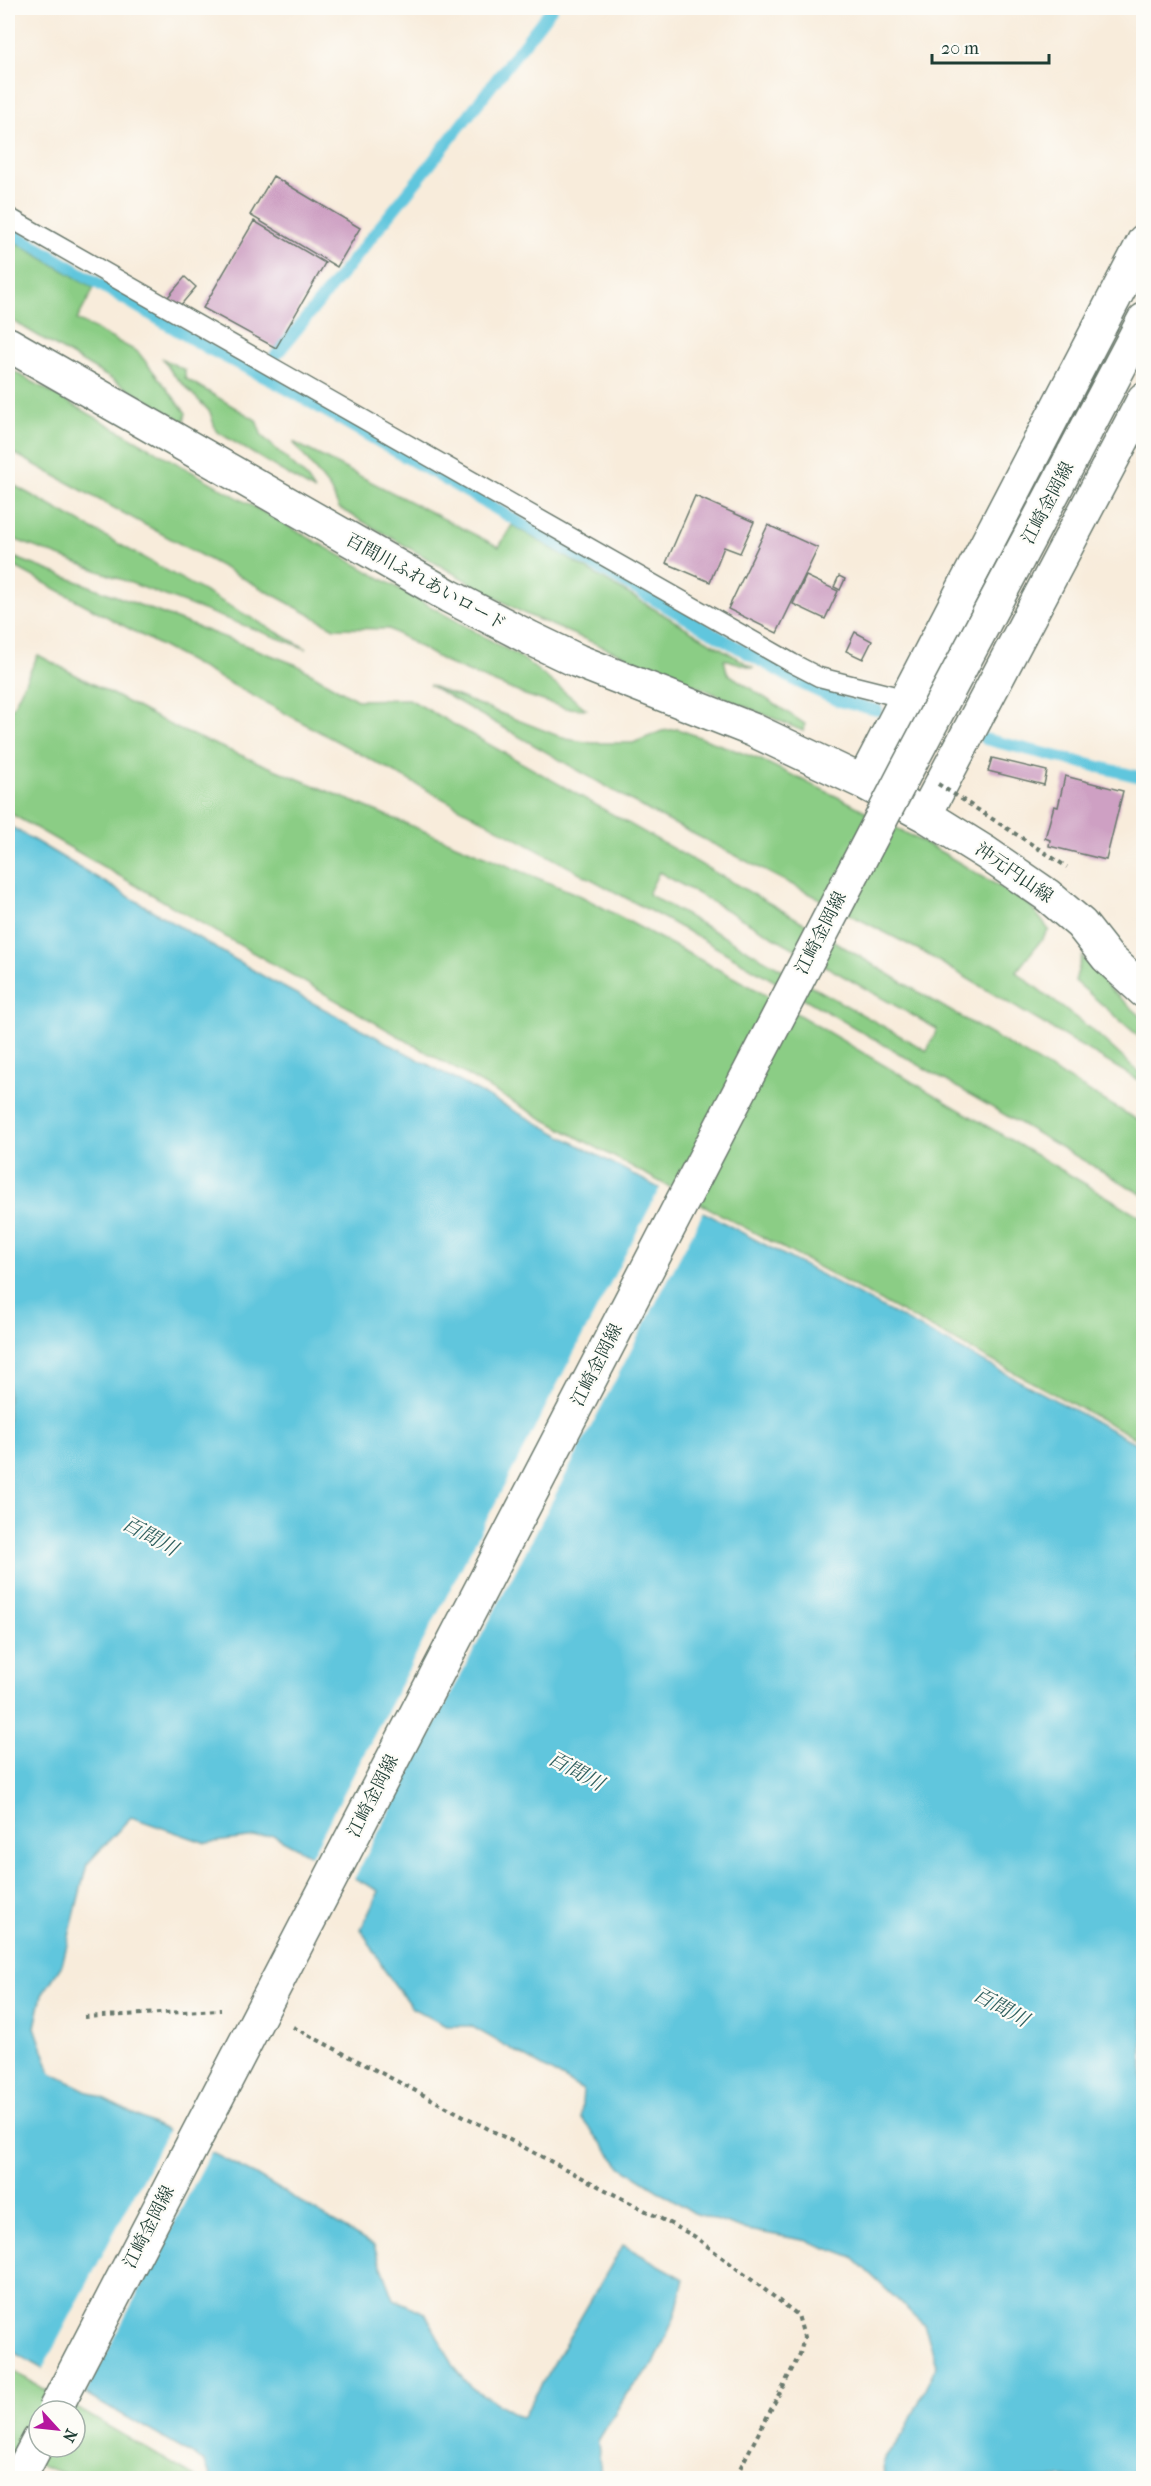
<svg xmlns="http://www.w3.org/2000/svg" width="1151" height="2486" viewBox="0 0 1151 2486" font-family="'IM FELL French Canon','Noto Serif JP',serif">
<rect width="100%" height="100%" fill="#fdfcf7"/>
<filter id="ink" filterUnits="userSpaceOnUse"><feTurbulence type="fractalNoise" baseFrequency=".0167" numOctaves="2"/><feDisplacementMap in="SourceGraphic" scale="12" xChannelSelector="R" yChannelSelector="G"/><feConvolveMatrix kernelMatrix="1 2 1 2 8 2 1 2 1" color-interpolation-filters="sRGB"/></filter>
<filter id="wash" filterUnits="userSpaceOnUse"><feTurbulence type="fractalNoise" baseFrequency=".008" numOctaves="4" result="noise"/><feDisplacementMap in="SourceGraphic" scale="24" xChannelSelector="R" yChannelSelector="G"/><feGaussianBlur stdDeviation="1.35" result="paint"/><feColorMatrix in="noise" values="0 0 0 0 0 0 0 0 0 0 0 0 0 0 0 0 0 1.4 0 .05"/><feComposite in="paint" operator="in"/></filter>
<g filter="url(#wash)">
<rect width="100%" height="100%" fill="#f8ecdb"/>
<path fill="#8bcd85" stroke="#55855c" stroke-width="1.5" fill-rule="evenodd" d="M8,238L94,288L77,320L138,352L186,413L184,422L8,318Z
M163,359L185,370V378L256,420L262,436L306,477L315,491L216,431L210,412L172,373Z
M8,368L522,658L586,709L565,708L525,695L449,664L389,629L334,628L8,450Z
M293,442L499,547L512,525L754,668L724,659L727,673L805,724L803,731L523,613L339,508L330,489Z
M8,482L307,649L8,537Z
M8,555L297,665L357,700L409,699L792,916L947,1009L1143,1123V1195L700,938L8,563ZM659,872L937,1029L927,1051L648,894Z
M38,655L180,730L581,896L755,989L1143,1218V1442L536,1115L8,812V712L13,707Z
M429,685L566,739L592,743H633L662,731L678,729L761,760L848,802L943,853L1030,905L1049,930L1016,972L1097,1034L1143,1076V1083L923,952L651,812Z
M1082,956L1108,987L1143,1018V1040L1075,981Z
M8,2368L195,2477V2478H75L8,2453ZM39,2411H75V2447H39Z"/>
<path fill="#60c6dd" stroke="#408288" stroke-width="1.5" d="M8,825L268,979L1143,1447V2478H884L883,2461L904,2433L937,2364L924,2325L853,2258L808,2241L743,2229L694,2213L620,2166L581,2118L583,2090L471,2026H446L412,2008L387,1974L361,1929L379,1891L273,1835L206,1843L131,1817L87,1864L62,1965L42,1995L35,2027L51,2073L254,2174L374,2246L394,2299L425,2313L455,2368L473,2389L522,2418L623,2245L684,2279L675,2316L654,2364L627,2393L598,2441L601,2478H211L205,2462L8,2349Z"/>
<path fill="#f8ecdb" d="M661,1186L705,1209L353,1881L310,1858Z
M169,2128L212,2150L84,2396L41,2372Z"/>
<g fill="none" stroke-linecap="round" stroke-linejoin="round">
<path stroke="#60c6dd" stroke-width="12" d="M8,230L209,349L282,386L798,682L839,701L877,710
M264,370L429,166L552,8
M985,739L1144,778"/>
</g>
<g id="blocks">
<path fill="#cea0c3" d="M273,176L360,228L337,267L250,215Z
M254,221L325,263L276,348L203,308Z
M185,277L196,287L179,307L168,297Z
M695,496L754,522L740,553L724,547L710,582L666,563Z
M768,525L818,548L777,633L728,609Z
M806,576L838,591L825,619L793,604Z
M839,576L845,579L840,590L834,587Z
M855,632L872,641L863,659L846,651Z
M992,758L1047,771L1044,785L988,771Z
M1065,776L1123,791L1106,860L1049,846L1050,840L1045,838L1054,806L1058,807Z"/>
</g>
</g>
<g filter="url(#ink)">
<use href="#blocks" fill-opacity="0" stroke="#6b7a6e" stroke-width="1.5"/>
<g fill="none" stroke-linecap="round" stroke-linejoin="round">
<defs>
<path id="lane" d="M8,217L792,663L819,677L907,699"/>
<path id="secondary" d="M8,344L449,596L530,638L578,661L753,730L863,782L925,815L986,853L1047,895L1081,924L1107,957L1144,991
M1073,455L1144,320
M863,782L1144,241
M925,815L1144,399
M19,2478L39,2440"/>
</defs>
<use href="#lane" stroke="#6b7a6e" stroke-width="21"/>
<use href="#secondary" stroke="#6b7a6e" stroke-width="36"/>
<path stroke="#6b7a6e" stroke-width="4" stroke-dasharray="4.5 4.5" stroke-linecap="butt" d="M84,2017L221,2010
M293,2027L694,2236L798,2315L804,2337L800,2354L735,2478"/>
<use href="#lane" stroke="#fff" stroke-width="18"/>
<use href="#secondary" stroke="#fff" stroke-width="33"/>
<defs>
<path id="secondary-bridge" d="M54,2411L908,767L1073,455"/>
</defs>
<use href="#secondary-bridge" stroke="#6b7a6e" stroke-width="36" stroke-linecap="butt"/>
<path stroke="#6b7a6e" stroke-width="4" stroke-dasharray="4.5 4.5" stroke-linecap="butt" d="M938,784L1067,867"/>
<use href="#secondary-bridge" stroke="#fff" stroke-width="33"/>
</g>
</g>
<g text-anchor="middle" dominant-baseline="central" stroke-width="4.5" stroke-linejoin="round" paint-order="stroke">
<g font-size="18" fill="#1f3d34" stroke="#fdfcf7">
<text transform="translate(1048 503) rotate(-62)">江崎金岡線</text>
<text transform="translate(426 582) rotate(29)">百間川ふれあいロード</text>
<text transform="translate(1014 873) rotate(35)">沖元円山線</text>
<text transform="translate(821 933) rotate(-63)">江崎金岡線</text>
<text transform="translate(597 1365) rotate(-63)">江崎金岡線</text>
<text transform="translate(373 1796) rotate(-63)">江崎金岡線</text>
<text transform="translate(149 2227) rotate(-63)">江崎金岡線</text>
</g>
<g font-size="20" font-style="italic" fill="#2f5f5e" stroke="#fdfcf7">
<text transform="translate(150 1536) rotate(29)">百間川</text>
<text transform="translate(576 1771) rotate(29)">百間川</text>
<text transform="translate(1001 2007) rotate(29)">百間川</text>
</g>
</g>
<rect width="1151" height="2486" fill="none" stroke="#fdfcf7" stroke-width="30"/>
<g transform="translate(57 2429) rotate(117)"><circle r="28" fill="#fdfcf7" stroke="#a4b0a9" stroke-width="1.5"/>
<path d="M0-4.5L10 22L0 15L-10 22Z" fill="#b5179e"/>
<text y="-9" font-size="16" font-weight="bold" text-anchor="middle" fill="#1f3d34">N</text>
</g>
<path d="M932 54v9h117v-9" fill="none" stroke="#1f3d34" stroke-width="3"/>
<text x="941" y="54" font-size="18" fill="#1f3d34" stroke="#fdfcf7" stroke-width="4.5" paint-order="stroke">20 m</text>
</svg>
